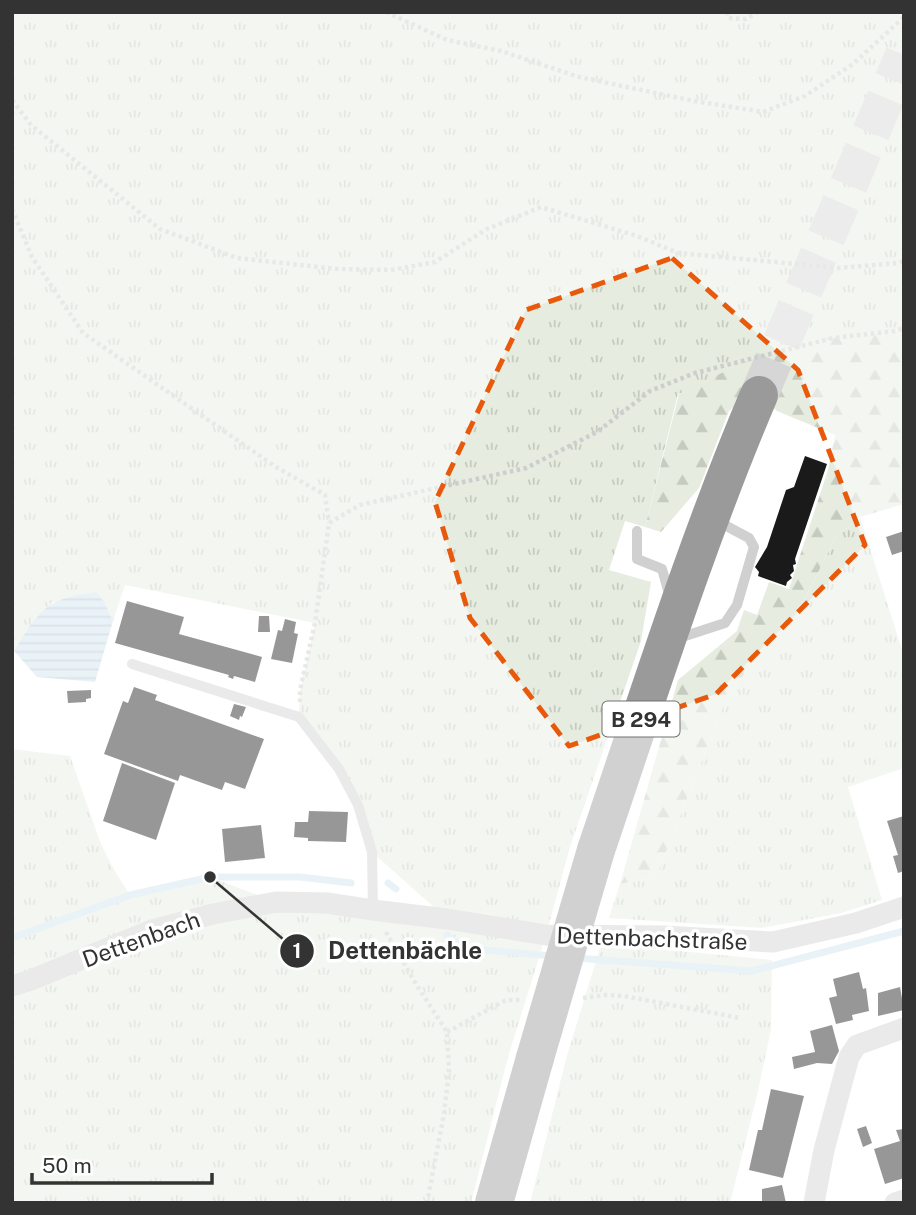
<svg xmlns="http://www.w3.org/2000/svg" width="916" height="1215" viewBox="0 0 916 1215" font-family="'Public Sans',sans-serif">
<defs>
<pattern id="grass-tufts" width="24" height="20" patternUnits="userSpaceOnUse" patternTransform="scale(1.75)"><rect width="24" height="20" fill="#e6ecdf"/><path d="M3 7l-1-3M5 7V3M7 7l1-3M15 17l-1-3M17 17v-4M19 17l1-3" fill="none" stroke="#c6cbc0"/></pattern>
<pattern id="forest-firs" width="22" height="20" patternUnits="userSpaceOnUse" patternTransform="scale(1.75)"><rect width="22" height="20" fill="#e6ecdf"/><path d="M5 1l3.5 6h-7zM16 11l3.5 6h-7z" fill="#c6cbc0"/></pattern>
<pattern id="water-rules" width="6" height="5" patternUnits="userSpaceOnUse" patternTransform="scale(1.75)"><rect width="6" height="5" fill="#cfe2ee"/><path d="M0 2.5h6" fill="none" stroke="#b2c2cd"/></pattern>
</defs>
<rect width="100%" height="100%" fill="#fff"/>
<path fill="url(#grass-tufts)" d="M12,12H904V328L678,394L645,527L625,521L609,570L651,582L641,641L570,847L546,935L508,1057L471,1203H12V749L70,756L101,844L114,870L130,895L210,877L276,902L446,918L372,852L358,805L299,717L300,690L315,623L125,585L113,621L105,603L53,602L37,616L14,651H12Z
M860,517L904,656V768L848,787L882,900L841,913L762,928L609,918L620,884L656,877L723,707L758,652L802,605L835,538Z
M600,948H650L772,960L771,1030L757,1095L730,1203H530L566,1059Z"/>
<path fill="url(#forest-firs)" d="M904,328V504L860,517L835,538L802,605L758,652L723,707L656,877L620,884L678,680L737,631L744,610L757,615L769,582L789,589L828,470L835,435L777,411L759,395L749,396L729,411L699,488L661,532L645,527L679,394L750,359L833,338L895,331Z"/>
<path fill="url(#water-rules)" d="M96,592L105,603L113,621L95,682L37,677L14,651C40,608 46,599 96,592Z"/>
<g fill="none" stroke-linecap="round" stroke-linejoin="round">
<path stroke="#cfe2ee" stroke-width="7" d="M388,883L396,889
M447,935L462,948L553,956
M12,938L130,895L210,877H300L351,883
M575,958L752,971L904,931"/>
</g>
<path fill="#1a1a1a" d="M805,456L827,464L795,559L796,564L793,565L794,571L790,575L792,578L787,582L786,586L758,576L759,572L755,567L767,547L786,490L794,487Z
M904,531V551L892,555L886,537Z
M127,601L184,617L179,634L262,657L255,682L234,676L233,679L228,677L229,675L115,643Z
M259,616H269L270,632H258Z
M285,619L296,622L294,633L298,634L292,663L271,659L278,630L282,631Z
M134,687L157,695L155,700L264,739L245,789L225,782L222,790L180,775L178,781L104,754L123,701L128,703Z
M91,690V698L86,699V702L68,703L67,691Z
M234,704L246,707L242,717L240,716L239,720L230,716Z
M122,763L175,783L156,840L103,821Z
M309,811L348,812L346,842L308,841V838L294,837L295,822H308Z
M904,816V871L898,873L893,856L898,855L887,821Z
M261,825L265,858L225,862L222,829Z
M859,972L863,989L866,988L869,1011L852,1015L853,1020L836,1024L829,998L837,996L833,979Z
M900,987L904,1010L878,1016V993Z
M832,1025L839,1051L832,1064L817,1063L794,1069L792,1057L815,1052L810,1031Z
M771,1089L804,1096L783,1178L749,1170L758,1130H762Z
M866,1126L872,1143L863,1147L857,1129Z
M904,1129V1178L885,1184L874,1149L900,1141L896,1130Z
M782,1185L786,1203H762V1189Z"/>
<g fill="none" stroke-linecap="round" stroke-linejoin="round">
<path stroke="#d6d6d6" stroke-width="38" stroke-dasharray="38 19" stroke-linecap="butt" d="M759,395L904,55"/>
<path stroke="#cdcdcd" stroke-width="4.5" stroke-dasharray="3.5 3.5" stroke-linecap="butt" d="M386,12L447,40L501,51L579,77L694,101L763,112L805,96L853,64L904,17
M727,12L728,18L746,19L758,12
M12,100L31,125L160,229L237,258L337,269L391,270L435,262L487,229L541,207L637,236L678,253L839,268L898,263L904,261
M12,209L32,257L83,333L276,467L325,495L329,523
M300,702V690L315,623L329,523L360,505L526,468L597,432L650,391L695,373L833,338L895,331L904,328
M386,932L416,984L447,1032L449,1071L444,1114L427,1203
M583,998L605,995L624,996L740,1018
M447,1032L506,1000H521"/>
<path stroke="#d0d0d0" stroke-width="10" d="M637,531V559L662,569L669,594
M676,639L725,623L737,605L754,547L749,538L717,521
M132,664L299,717L339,769L358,805L372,852L373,910"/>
<path stroke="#d0d0d0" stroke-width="21" d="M12,986L31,980L152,930L213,914L276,902L327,903L373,910L447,919L546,935L664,936L773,942L856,923L904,907
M814,1203L824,1150L849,1057L857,1045L904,1028
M895,1203L904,1200"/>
<path stroke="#9a9a9a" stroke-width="38" d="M596,850C648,697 696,543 759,395
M494,1203L535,1058"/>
<path stroke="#9a9a9a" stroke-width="38" d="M535,1058L596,850"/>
</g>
<path d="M0 0H916V1215H0ZM672,258L798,370L865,545L716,694L569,746L470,618L435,502L526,310Z" fill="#fff" fill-opacity=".55" fill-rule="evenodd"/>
<path fill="none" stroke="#e8590c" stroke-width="5" stroke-dasharray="14 9" stroke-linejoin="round" d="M672,258L798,370L865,545L716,694L569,746L470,618L435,502L526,310Z"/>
<g text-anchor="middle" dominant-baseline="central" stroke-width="7" stroke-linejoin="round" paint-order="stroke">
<rect fill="#fff" stroke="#707070" stroke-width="2" x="602.5" y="701.5" width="77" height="35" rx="5"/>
<g font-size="21" font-weight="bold" fill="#333">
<text x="641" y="719">B 294</text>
</g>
<g font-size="23" fill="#333" stroke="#fff">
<text transform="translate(652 938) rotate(2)">Dettenbachstraße</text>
<text transform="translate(141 939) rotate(-20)">Dettenbach</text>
</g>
</g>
<path fill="none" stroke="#333" stroke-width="2.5" d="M210 877L297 951"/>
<g fill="#333" stroke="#fff" stroke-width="2.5">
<circle cx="210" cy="877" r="7"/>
<circle cx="297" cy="951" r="18"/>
</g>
<g font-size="21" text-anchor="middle" font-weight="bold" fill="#fff">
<text x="297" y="958">1</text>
</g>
<g font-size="24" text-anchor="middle" font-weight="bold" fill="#333" stroke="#fff" stroke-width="7" stroke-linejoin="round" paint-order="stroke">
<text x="405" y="959">Dettenbächle</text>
</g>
<rect width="916" height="1215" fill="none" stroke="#333333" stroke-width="28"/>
<path d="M32 1173v10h180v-10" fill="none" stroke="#333333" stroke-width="3.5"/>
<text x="42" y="1173" font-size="21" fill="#333333" stroke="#ffffff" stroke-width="5" paint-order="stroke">50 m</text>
</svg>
